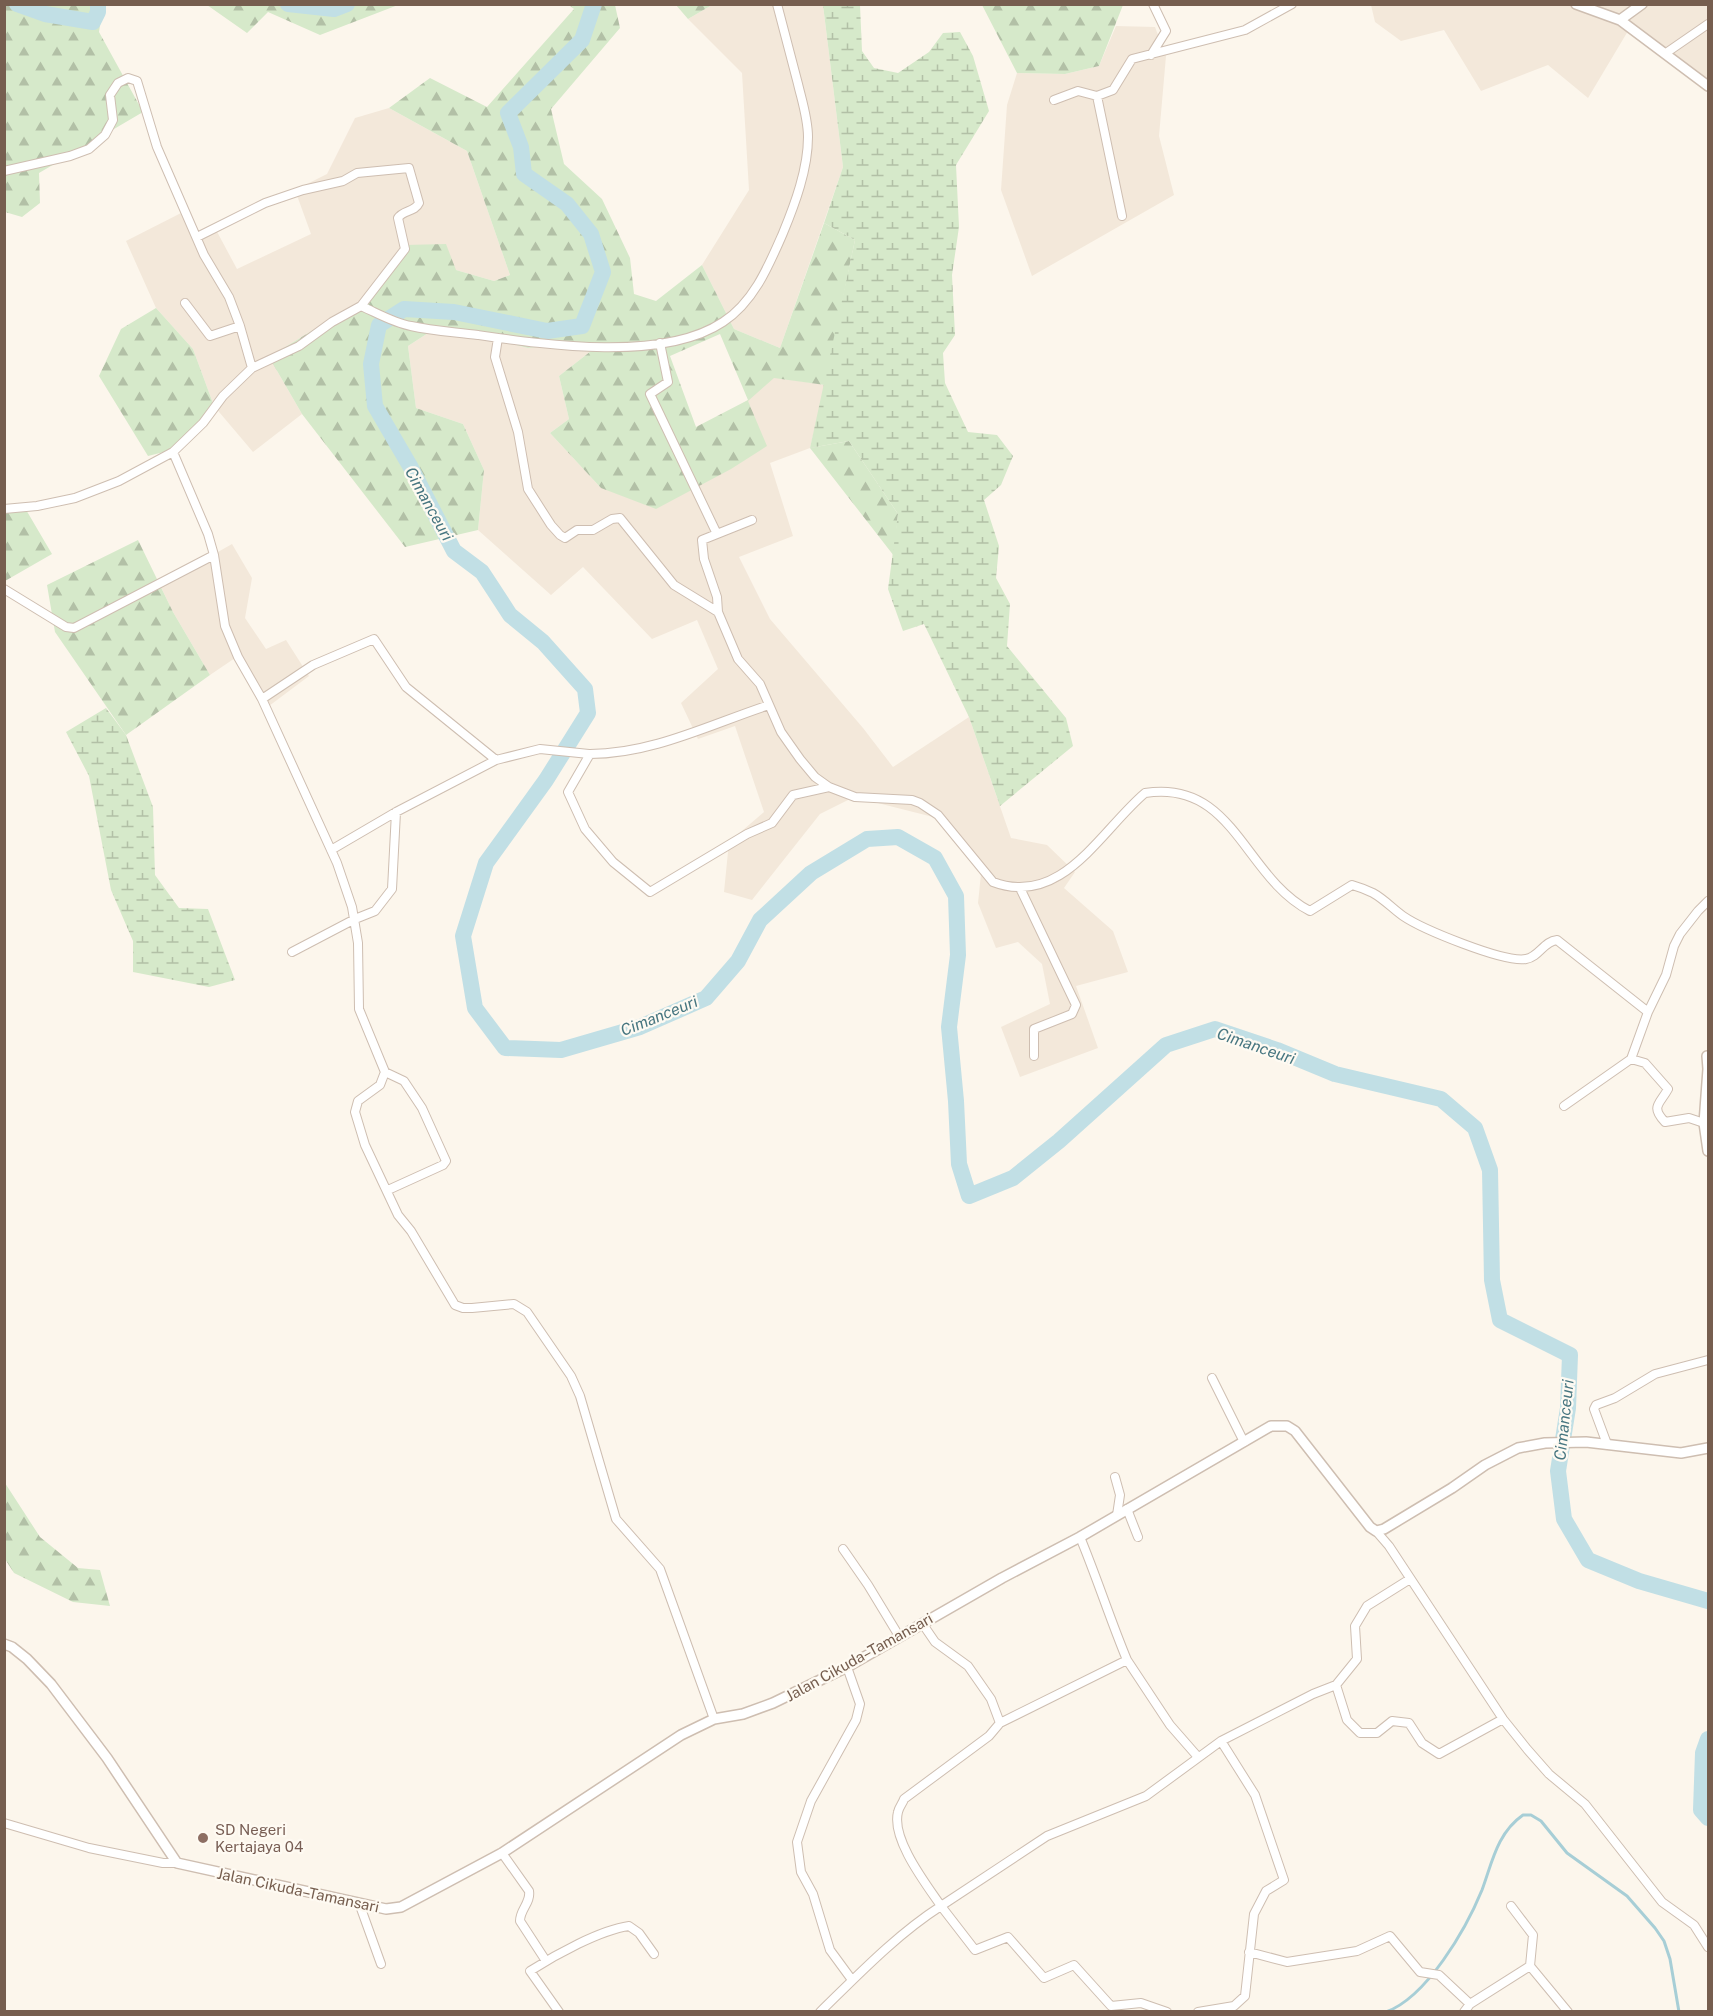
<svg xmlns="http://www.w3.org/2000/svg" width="1713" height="2016" viewBox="0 0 1713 2016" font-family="'Public Sans',sans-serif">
<defs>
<pattern id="forest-firs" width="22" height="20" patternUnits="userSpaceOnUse" patternTransform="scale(1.5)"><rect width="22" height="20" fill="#d6e9ca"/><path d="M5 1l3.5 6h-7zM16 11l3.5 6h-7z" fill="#b2c0a6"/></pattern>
<pattern id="wetland-marsh" width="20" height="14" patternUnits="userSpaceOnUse" patternTransform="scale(1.5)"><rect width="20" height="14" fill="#d6e9ca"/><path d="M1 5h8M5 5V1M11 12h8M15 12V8" fill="none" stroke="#b2c0a6"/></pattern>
</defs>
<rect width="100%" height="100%" fill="#fcf6ec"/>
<path fill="#f3e8da" d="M712,5H823L843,167L780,348L734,329L702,265L749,190L742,73L688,19Z
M1371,5H1708V87L1628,31L1588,98L1548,65L1481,91L1444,30L1401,41L1375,22Z
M1116,26L1155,27L1166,56L1159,136L1174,195L1032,276L1001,190L1007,105L1017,73L1065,74L1099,66Z
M389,108L467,151L510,275L494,281L456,270L362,300L269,357L302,414L253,452L214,406L193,349L156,308L126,241L185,211L199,234L215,228L237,269L311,234L295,190L327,174L355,118Z
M439,326L528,348L585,342L591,351L559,376L569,419L550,433L601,488L748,400L774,377L825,385L810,448L770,463L793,536L739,557L770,619L863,728L893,767L969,717L1011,838L1047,845L1075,872L1064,888L1113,931L1128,972L1076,986L1098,1048L1020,1077L1001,1027L1050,1004L1042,964L1018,942L996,948L978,903L981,874L941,819L854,797L820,814L752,900L724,892L729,842L764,812L735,726L698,739L681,703L718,669L697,620L652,639L583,567L551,595L478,530L484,470L463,424L416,408L408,346Z
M232,544L252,578L245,618L266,649L286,640L309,676L269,706L238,656L210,675L173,612L160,585Z"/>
<path fill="url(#forest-firs)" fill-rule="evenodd" d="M4,5H103L99,32L143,112L39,173L40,203L22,217L5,212Z
M207,5H398L320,35L268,12L247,33Z
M569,5H615L620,28L551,109L564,164L602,199L630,258L634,294L656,301L702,265L734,329L780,348L824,223L855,240L825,385L774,378L748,401L767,446L731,469L656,509L601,488L550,433L569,419L559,376L591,351L585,342L528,348L439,326L408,346L416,408L463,424L484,470L478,530L405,547L302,414L269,357L362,300L404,245L446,244L456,270L494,281L510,275L467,151L389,108L430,78L487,107L574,9ZM720,334L748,400L696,427L670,356Z
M676,5H712L688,19Z
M982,5H1123L1099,66L1065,74L1017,73Z
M156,308L193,349L214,406L176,449L148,456L99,376L121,329Z
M849,441L898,514L894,556L810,448Z
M4,508H25L52,554L5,581Z
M138,540L173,612L210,675L126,735L55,632L47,585Z
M5,1483L40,1537L78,1568L100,1570L110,1606L73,1602L14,1573L5,1559Z"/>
<path fill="url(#wetland-marsh)" d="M823,5H860L862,51L874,68L898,73L929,52L943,33L960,32L973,56L989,111L956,165L959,227L952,275L955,335L943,353L945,383L968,432L997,435L1013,456L1001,485L984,500L999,546L996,578L1010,604L1007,646L1066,718L1073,746L1000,806L969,717L924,624L903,631L888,589L898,514L849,441L810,448L855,240L824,223L843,167Z
M106,708L126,735L153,807L155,875L179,908L208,909L235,980L209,987L133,972V941L111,890L89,776L66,732Z"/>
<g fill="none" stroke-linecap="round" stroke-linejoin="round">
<path stroke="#a7ced6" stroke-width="3" d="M1386,2012C1427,1997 1466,1929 1482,1890C1492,1863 1497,1833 1523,1815H1531L1541,1821L1567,1853L1627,1896L1655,1928L1664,1941L1670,1959L1679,2012"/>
<path stroke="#c1dfe5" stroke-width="16" d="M17,4L45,14L93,22L98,12V4
M288,4L334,9L347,4
M594,4L582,40L508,113L521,147L524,174L567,204L591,234L603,272L582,326L547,331L454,312L404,309L379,325L371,364L375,406L410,466L454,551L482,572L510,615L543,642L585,689L588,713L546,780L486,863L463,936L475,1008L505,1048L561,1050L640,1027L706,998L738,961L760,920L811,873L867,839L898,837L935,858L956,896L958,955L949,1027L956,1101L959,1164L969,1196L1013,1178L1059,1141L1166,1045L1215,1029L1277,1050L1335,1074L1441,1099L1475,1128L1490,1170L1492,1280L1500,1320L1570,1355L1568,1408L1558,1471L1564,1519L1588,1560L1639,1581L1708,1601
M1708,1739L1703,1753L1701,1810L1708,1818"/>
<defs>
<path id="minor" d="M1666,53L1708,24
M1151,55L1166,31L1153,4
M1097,96L1122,216
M1054,100L1078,91L1097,96L1113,90L1132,59L1245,30L1292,4
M4,171L70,156L89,149L105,135L113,120L110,95L118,83L128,78L137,81L157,147L204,255L229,297L240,326L252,368L223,396L203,423L173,452L119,481L75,498L37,506L4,509
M197,237L265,203L303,190L343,181L357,173L409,168L419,203C415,212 403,210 398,218L405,249L361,306L332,322L299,346L252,368
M185,303L210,336L240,326
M361,306C377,313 394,323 411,326C433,331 456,332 478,335C547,345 663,362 723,322C754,302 769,265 783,233C795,204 808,169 808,137C808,119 802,101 798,84C791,57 784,31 777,4
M498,338L495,357L518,432L528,489L551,525L560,535L565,538L577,530H593L612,519L620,518L674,585L718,612
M660,343L668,382L650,394L717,534
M173,452L208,534L214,555L225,626L238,657L262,699L337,863L352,907L358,943L359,1009L385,1072L380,1085L358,1101L355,1112L365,1145L398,1215L411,1231L455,1305L463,1308H472L514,1304L527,1312L571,1376L580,1396L616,1519L660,1569L714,1719
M752,520L702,540L704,559L717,597L718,612L738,659L760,684L781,732L800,759L815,777L829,787L855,797L912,800L920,803L938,815L993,882C1062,908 1101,830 1145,793C1234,779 1244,877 1310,911L1352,885C1359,887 1367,890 1373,893C1384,899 1393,909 1403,916C1422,929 1504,963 1526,959C1539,957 1544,941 1557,940L1648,1012
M4,589L66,627L74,628L214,555
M262,699L313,665L374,639L406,687L496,760
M769,705C711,724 652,754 590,754L568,792L585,829L613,862L650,892L747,834L772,823L793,795L829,787
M331,850L396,812L496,760L540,749L589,754
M1020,888L1076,1005L1072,1014L1034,1029V1056
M292,952L355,919L375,911L392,889L396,812
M1631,1059L1645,1063L1668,1089C1660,1104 1650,1106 1665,1122L1689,1118L1704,1123
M385,1072L404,1081L422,1108L446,1161L443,1165L388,1190
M1564,1106L1631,1059L1648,1012L1666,975L1674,946L1680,934L1698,911L1708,901
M1212,1378L1244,1442
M1607,1444L1594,1409L1596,1405L1615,1398L1655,1374L1708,1360
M1115,1477L1120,1495L1117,1515
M1127,1509L1138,1537
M1376,1531L1389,1546L1503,1719L1527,1749L1549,1774L1585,1804L1662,1902L1694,1925L1708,1947
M1080,1537C1097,1578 1110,1619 1127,1660
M843,1549L868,1585L899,1636
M847,1667L860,1704L856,1720L811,1801L797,1842L801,1872L813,1894L830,1950L852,1980
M1336,1685L1357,1659L1355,1626L1367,1606L1410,1579
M1000,1723L1127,1660L1170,1725L1198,1757
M4,1823L89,1848L163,1863H177
M502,1853L529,1891C531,1903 520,1909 520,1921L546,1961
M359,1903L381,1964
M1511,1906L1533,1935L1530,1966L1568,2012
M1249,1952L1287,1962L1357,1951L1390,1936L1420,1972L1439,1975L1470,2004L1530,1966
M559,2012L530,1971C555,1955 600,1930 629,1926L639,1933L654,1954
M820,2012C858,1975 896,1935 941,1906C926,1884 891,1839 898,1812C899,1807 903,1803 904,1799L989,1736L1000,1723L991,1699L968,1666L935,1642L922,1623
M1167,2012L1141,2003L1111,2006L1074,1965L1044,1978L1008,1937L975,1950L941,1906L1047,1836L1146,1796L1221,1741L1313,1694L1336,1685L1347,1720L1360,1733H1377L1392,1721L1409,1723L1422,1743L1439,1754L1503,1719
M1198,2012L1234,2006L1245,1996L1254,1914L1266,1891L1284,1880L1255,1795L1221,1741
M1464,2012L1470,2004"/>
<path id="tertiary" d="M1576,4L1620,20L1708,86
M1620,20L1642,4
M1708,1056H1707L1708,1069
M1708,1069L1704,1123L1708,1151
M4,1644L12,1647L27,1659L51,1684L107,1758L177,1863L386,1909L401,1907L502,1853L681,1735L714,1719L743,1714L773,1703L847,1667L1002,1578L1080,1537L1271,1426H1287L1295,1431L1370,1527L1376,1531L1384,1529L1452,1488L1485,1465L1518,1448L1545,1443L1586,1442L1681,1453L1708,1448"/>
</defs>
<use href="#minor" stroke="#cebeb1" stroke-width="10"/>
<use href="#tertiary" stroke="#cebeb1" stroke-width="12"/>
<use href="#minor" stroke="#fff" stroke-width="8"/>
<use href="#tertiary" stroke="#fff" stroke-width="9"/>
</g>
<circle fill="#8d6e63" stroke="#fefaf2" stroke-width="2" cx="203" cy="1838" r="6"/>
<g text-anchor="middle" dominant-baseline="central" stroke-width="4.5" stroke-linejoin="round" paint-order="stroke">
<g font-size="15" fill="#765e4f" stroke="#fefaf2">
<text transform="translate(859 1657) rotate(-29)">Jalan Cikuda–Tamansari</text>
<text transform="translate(298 1890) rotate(12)">Jalan Cikuda–Tamansari</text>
</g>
<g font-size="15" fill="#785e54" stroke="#fefaf2" text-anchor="start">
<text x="215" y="1829">SD Negeri<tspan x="215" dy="17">Kertajaya 04</tspan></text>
</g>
<g font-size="16" font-style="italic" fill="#477680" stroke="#fefaf2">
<text transform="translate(429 504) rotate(61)">Cimanceuri</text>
<text transform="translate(659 1016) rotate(-22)">Cimanceuri</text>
<text transform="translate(1256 1046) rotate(19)">Cimanceuri</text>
<text transform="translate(1564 1420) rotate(-84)">Cimanceuri</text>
</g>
</g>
<rect width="1713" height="2016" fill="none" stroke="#765e4f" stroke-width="12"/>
</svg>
